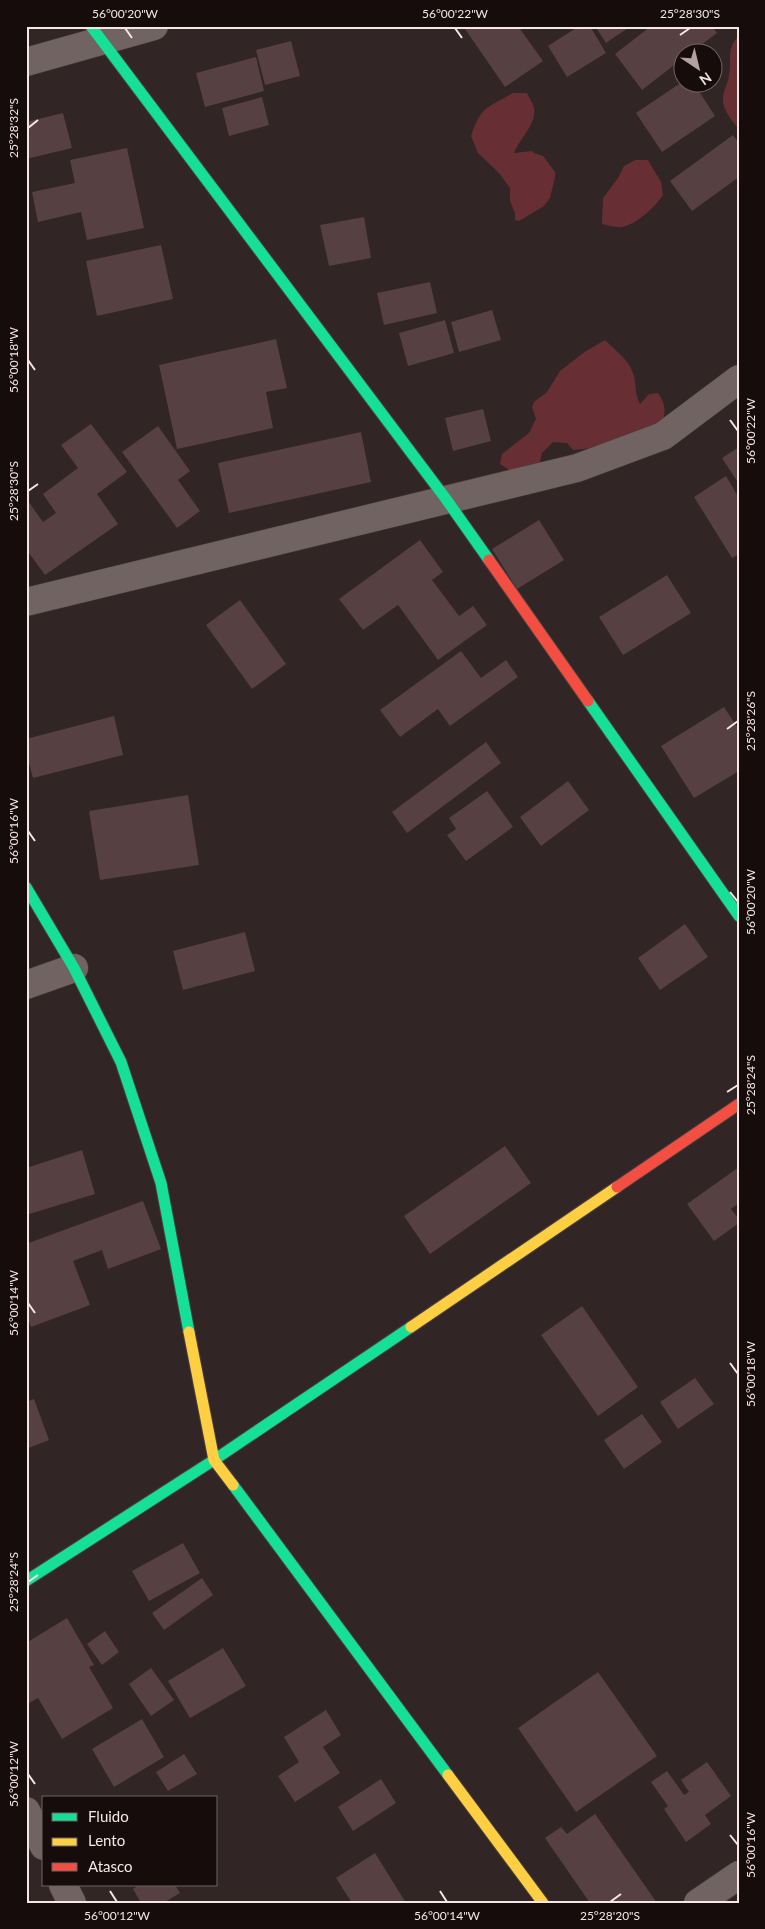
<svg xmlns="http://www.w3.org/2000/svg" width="765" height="1929" viewBox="0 0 765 1929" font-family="Lato,sans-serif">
<rect width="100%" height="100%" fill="#312525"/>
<path fill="#672f33" d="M739,36V130C733,121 722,110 723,99C723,91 728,83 729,76C732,61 726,47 739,36Z
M513,93H527C529,98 533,103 534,108C537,124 519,139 514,153L532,151L534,153L543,156L555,172V177L550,198L544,206L519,221L515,220V213L510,201V188L499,173L478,153L471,136C481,106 487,108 513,93Z
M635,160H648L661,182L663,195C655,207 637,224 622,227C616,228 607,225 602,224L603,198L618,178L624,166Z
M605,340C615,350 629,360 633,373C637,384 634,393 640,404L649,394L658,393C665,403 666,409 663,421L658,424L647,427L620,442L592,448L573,450L567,443L553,442L542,453L539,466L520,477L500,464L502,454L529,433L536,419L532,407L534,402L547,392L560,371L583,353Z"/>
<path fill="#564041" d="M463,26H518L543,61L505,87Z
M579,26H590L606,53L567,77L548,46Z
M595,26H631L606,43Z
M651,26H712L717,33L692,52H682V59L642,90L615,54Z
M291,41L300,76L265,85L256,50Z
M256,57L264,91L205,107L196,73Z
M682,82H693L715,116L662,152L636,113Z
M262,97L269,125L229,136L222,108Z
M63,113L72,148L26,159V122Z
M733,135L739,143V177L692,211L670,181Z
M127,148L144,228L87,240L81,212L38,222L32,192L75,183L70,160Z
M364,217L371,258L329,266L320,225Z
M161,245L173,299L97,316L86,261Z
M430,282L437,313L384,325L377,293Z
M492,310L501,340L459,352L451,322Z
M445,320L454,353L408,366L399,333Z
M276,339L287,388L266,392L273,428L177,449L159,365Z
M483,409L491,441L453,451L445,418Z
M91,424L127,472L97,494L118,524L45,575L26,549V498L43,522L56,513L43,494L78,468L61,445Z
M158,426L190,471L178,480L200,511L177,528L122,452Z
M361,432L371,482L229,513L218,463Z
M739,447V484L722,458Z
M726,476L739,498V554L732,558L694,497Z
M539,520L564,560L517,589L492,549Z
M420,540L443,572L432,580L459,616L473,606L487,625L438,660L398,605L363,630L339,599Z
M667,575L691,613L623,655L599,617Z
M240,600L286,664L252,689L206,625Z
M461,651L481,678L506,660L518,677L450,726L438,709L400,737L380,710Z
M724,707L739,730V771L694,798L661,746Z
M114,716L123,755L33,778L26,752V739Z
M486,742L501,763L407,833L392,812Z
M568,781L589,810L541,846L520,817Z
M487,791L513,827L466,861L447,835L456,829L449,818Z
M188,795L199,865L100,880L89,811Z
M685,924L708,957L660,990L638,958Z
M245,932L255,971L183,990L173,951Z
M505,1146L531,1183L430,1254L404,1216Z
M82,1150L95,1194L26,1215V1168Z
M739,1167V1203L731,1209L739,1219V1223L714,1241L687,1204Z
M143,1201L161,1249L108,1269L102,1250L73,1261L90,1305L31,1327L26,1314V1244Z
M582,1306L638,1387L598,1416L541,1335Z
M695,1378L714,1404L678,1429L660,1402Z
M34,1399L49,1440L26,1449V1402Z
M642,1414L662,1442L624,1469L604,1440Z
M183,1543L200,1573L149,1601L132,1571Z
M202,1578L213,1595L164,1630L152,1613Z
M67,1618L94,1665L89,1667L113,1708L62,1739L38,1698L29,1703L26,1698V1643Z
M105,1631L119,1652L102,1665L87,1644Z
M223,1648L246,1686L190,1718L168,1681Z
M151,1668L174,1700L151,1716L129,1684Z
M598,1672L657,1756L576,1812L518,1728Z
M326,1710L341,1735L323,1747L340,1773L295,1802L278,1776L299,1762L284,1737Z
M142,1719L164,1757L114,1787L92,1749Z
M184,1754L197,1774L168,1791L156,1772Z
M707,1762L731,1796L705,1815L711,1824L686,1842L664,1809L668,1806L651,1782L667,1771L684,1795L689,1792L681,1780Z
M381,1779L396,1803L353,1831L338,1807Z
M595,1814L657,1903H590L545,1838L561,1827L567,1834Z
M375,1853L406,1903H352L336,1878Z
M138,1885H175L180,1893L163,1903H141L133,1889Z"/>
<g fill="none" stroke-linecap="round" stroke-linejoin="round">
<defs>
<path id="street" d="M26,62L154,26
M26,602L577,468L663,436L739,379
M26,985L74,968
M26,1811L44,1846
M63,1885L72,1903
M698,1903L739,1875"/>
<path id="fast" d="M91,26L446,499L489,560
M588,701L739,916
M26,887L74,968L121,1062L161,1183L189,1332
M233,1485L448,1775
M26,1581L214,1460L411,1327"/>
<path id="slow" d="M411,1327L617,1187
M189,1332L214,1460L233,1485
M448,1775L543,1903"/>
<path id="jam" d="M489,560L588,701
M617,1187L739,1104"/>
</defs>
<use href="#street" stroke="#4c4141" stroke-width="29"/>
<use href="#fast" stroke="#4c4141" stroke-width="13"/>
<use href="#slow" stroke="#4c4141" stroke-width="13"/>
<use href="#jam" stroke="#4c4141" stroke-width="13"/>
<use href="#street" stroke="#726363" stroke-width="28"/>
<use href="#fast" stroke="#16e098" stroke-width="11"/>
<use href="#slow" stroke="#ffcf43" stroke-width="11"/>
<use href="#jam" stroke="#f24e42" stroke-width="11"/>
</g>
<path fill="none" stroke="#f7e6e6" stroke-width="2" d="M125,28L132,38M455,28L462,38M680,35L690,28M28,128L38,120M28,360L35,370M730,420L738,431M28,491L38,484M727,729L738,721M28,831L35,841M730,892L738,902M727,1092L738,1085M28,1303L35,1313M730,1363L738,1374M28,1582L38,1575M28,1774L35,1784M730,1835L738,1845M110,1891L117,1902M440,1891L447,1902M610,1902L621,1894"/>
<rect width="765" height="1929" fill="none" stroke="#170c0c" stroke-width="55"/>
<rect x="42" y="1796" width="175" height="90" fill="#170c0c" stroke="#716363"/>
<rect x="52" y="1813" width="25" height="8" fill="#16e098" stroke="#716363"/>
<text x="88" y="1822" font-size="15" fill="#f7e6e6">Fluido</text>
<rect x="52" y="1838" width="25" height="8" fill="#ffcf43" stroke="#716363"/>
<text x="88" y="1846" font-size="15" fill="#f7e6e6">Lento</text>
<rect x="52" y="1863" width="25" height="8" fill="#f24e42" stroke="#716363"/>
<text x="88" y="1872" font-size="15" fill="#f7e6e6">Atasco</text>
<g transform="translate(698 68) rotate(145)"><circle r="24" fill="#170c0c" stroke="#716363"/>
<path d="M0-4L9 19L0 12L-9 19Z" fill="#b2a2a2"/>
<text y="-8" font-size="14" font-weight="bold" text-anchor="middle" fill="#f7e6e6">N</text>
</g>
<rect x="28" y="28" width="710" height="1874" fill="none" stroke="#f7e6e6" stroke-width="2"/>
<g font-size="12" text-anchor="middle" fill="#f7e6e6">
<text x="125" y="18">56°00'20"W</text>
<text x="455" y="18">56°00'22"W</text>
<text x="690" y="18">25°28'30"S</text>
<text transform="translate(14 128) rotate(-90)" y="4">25°28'32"S</text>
<text transform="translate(14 360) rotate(-90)" y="4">56°00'18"W</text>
<text transform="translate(751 431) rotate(-90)" y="4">56°00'22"W</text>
<text transform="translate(14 491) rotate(-90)" y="4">25°28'30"S</text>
<text transform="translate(751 721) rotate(-90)" y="4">25°28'26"S</text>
<text transform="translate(14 831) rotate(-90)" y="4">56°00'16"W</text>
<text transform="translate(751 902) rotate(-90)" y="4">56°00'20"W</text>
<text transform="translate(751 1085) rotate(-90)" y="4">25°28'24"S</text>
<text transform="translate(14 1303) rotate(-90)" y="4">56°00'14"W</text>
<text transform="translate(751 1374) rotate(-90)" y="4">56°00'18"W</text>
<text transform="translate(14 1582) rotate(-90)" y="4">25°28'24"S</text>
<text transform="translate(14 1774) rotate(-90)" y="4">56°00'12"W</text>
<text transform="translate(751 1845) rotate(-90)" y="4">56°00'16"W</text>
<text x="117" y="1920">56°00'12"W</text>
<text x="447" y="1920">56°00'14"W</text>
<text x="610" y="1920">25°28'20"S</text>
</g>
</svg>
